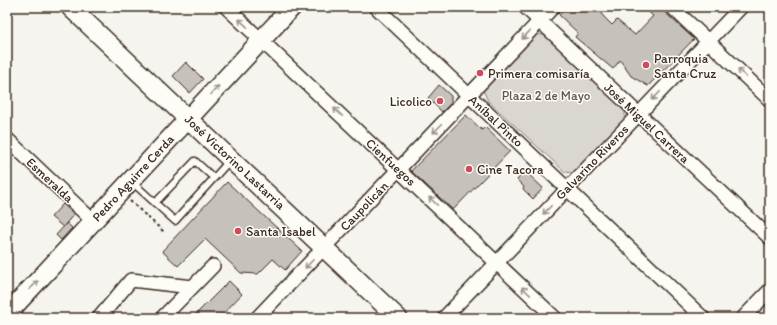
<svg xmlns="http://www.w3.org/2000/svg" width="777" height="325" viewBox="0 0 777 325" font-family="Itim,sans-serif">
<rect width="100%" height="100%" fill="#f5f4ee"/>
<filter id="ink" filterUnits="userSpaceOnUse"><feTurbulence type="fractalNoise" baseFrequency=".025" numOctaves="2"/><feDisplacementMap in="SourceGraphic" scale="8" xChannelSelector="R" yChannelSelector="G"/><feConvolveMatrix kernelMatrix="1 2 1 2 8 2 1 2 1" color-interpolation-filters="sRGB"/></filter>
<g filter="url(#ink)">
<path fill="#dad6d0" stroke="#8a8077" d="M537,34L547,36L625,111V119L573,173L565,172L488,101L483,90Z"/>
<path fill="#c7c1bb" stroke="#3b2a1e" d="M567,7H601L603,16L612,25L617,20L635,35L653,16L643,7H659L694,39L648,86L631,76L620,60L613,69L575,37L578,33L559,15Z
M186,62L203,79L190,93L173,76Z
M439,85L451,96V103L442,112L428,98Z
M466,115L482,130L485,127L510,151L453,210L411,171Z
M525,171L543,188L533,199L523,189L524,187L517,180Z
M227,182L302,251L285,270L273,259L258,274L241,273L205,239L178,266L162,251Z
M63,204L74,214L63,227L51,217Z
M67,223L72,228L61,240L56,235Z
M229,281L242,294L219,318H192Z"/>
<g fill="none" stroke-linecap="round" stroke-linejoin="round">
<defs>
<path id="service" d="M214,178L230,160
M132,182L175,221L214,178L195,161L155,203"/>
<path id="minor" d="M226,7L555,318
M376,7L703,318
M525,7L770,238
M672,7L770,100
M7,139L93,221
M99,318L131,280L192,287
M162,318L213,266
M257,318L553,7
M444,318L741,7
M743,318L770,290"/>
<path id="secondary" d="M70,7L398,318
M7,314L292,7"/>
</defs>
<use href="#service" stroke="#3b2a1e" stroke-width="9"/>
<use href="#minor" stroke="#3b2a1e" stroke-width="16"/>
<use href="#secondary" stroke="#3b2a1e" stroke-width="21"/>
<path stroke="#3b2a1e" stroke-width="2" stroke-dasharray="3 3" stroke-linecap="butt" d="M130,201L164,232"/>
<use href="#service" stroke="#fdfcf7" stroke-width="6"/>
<use href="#minor" stroke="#fdfcf7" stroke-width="13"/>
<use href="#secondary" stroke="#fdfcf7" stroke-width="18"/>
</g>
<defs><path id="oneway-shaft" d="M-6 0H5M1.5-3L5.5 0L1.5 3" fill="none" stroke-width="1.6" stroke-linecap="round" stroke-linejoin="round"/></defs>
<g stroke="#9c938a">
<use href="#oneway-shaft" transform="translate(243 23) rotate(-137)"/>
<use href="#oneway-shaft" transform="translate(526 35) rotate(133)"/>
<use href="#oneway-shaft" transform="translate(742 73) rotate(-137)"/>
<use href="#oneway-shaft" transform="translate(215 90) rotate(-47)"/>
<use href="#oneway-shaft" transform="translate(656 96) rotate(134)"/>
<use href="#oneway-shaft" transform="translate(338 112) rotate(-137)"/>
<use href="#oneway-shaft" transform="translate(437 129) rotate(134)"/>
<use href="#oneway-shaft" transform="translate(433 201) rotate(-136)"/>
<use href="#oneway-shaft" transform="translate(547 210) rotate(134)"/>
<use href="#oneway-shaft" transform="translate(309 264) rotate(134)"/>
<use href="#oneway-shaft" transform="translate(34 285) rotate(-46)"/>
<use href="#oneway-shaft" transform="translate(526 291) rotate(-136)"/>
</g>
</g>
<g fill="#d1495b" stroke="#fdfcf7" stroke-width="1.5">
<circle cx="646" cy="65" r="4"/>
<circle cx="480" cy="73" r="4"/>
<circle cx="440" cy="101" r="4"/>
<circle cx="469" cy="169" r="4"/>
<circle cx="238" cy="231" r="4"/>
</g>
<g text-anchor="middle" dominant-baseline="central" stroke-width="3" stroke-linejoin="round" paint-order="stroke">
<g font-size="13" fill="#3b2a1e" stroke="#fdfcf7" text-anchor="start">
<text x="654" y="58">Parroquia<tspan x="654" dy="15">Santa Cruz</tspan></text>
<text x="488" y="73">Primera comisaría</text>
<text x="432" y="101" text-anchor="end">Licolico</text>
<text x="477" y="169">Cine Tacora</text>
<text x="246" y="231">Santa Isabel</text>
</g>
<g font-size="13" fill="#63554a" stroke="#fdfcf7">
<text x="546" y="95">Plaza 2 de Mayo</text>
</g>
<g font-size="13" fill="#3b2a1e" stroke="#fdfcf7">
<text transform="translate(496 121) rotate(43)">Aníbal Pinto</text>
<text transform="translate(647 123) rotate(43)">José Miguel Carrera</text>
<text transform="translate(235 162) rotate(43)">José Victorino Lastarria</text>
<text transform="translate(391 162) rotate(43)">Cienfuegos</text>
<text transform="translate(592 162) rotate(-46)">Galvarino Riveros</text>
<text transform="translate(133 178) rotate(-47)">Pedro Aguirre Cerda</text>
<text transform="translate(50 180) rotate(43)">Esmeralda</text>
<text transform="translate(364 206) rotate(-46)">Caupolicán</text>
</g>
</g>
<rect width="777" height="325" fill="none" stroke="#fdfcf7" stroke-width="24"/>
<rect x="12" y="12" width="753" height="301" fill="none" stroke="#3b2a1e" stroke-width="1.5" filter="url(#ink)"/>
</svg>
